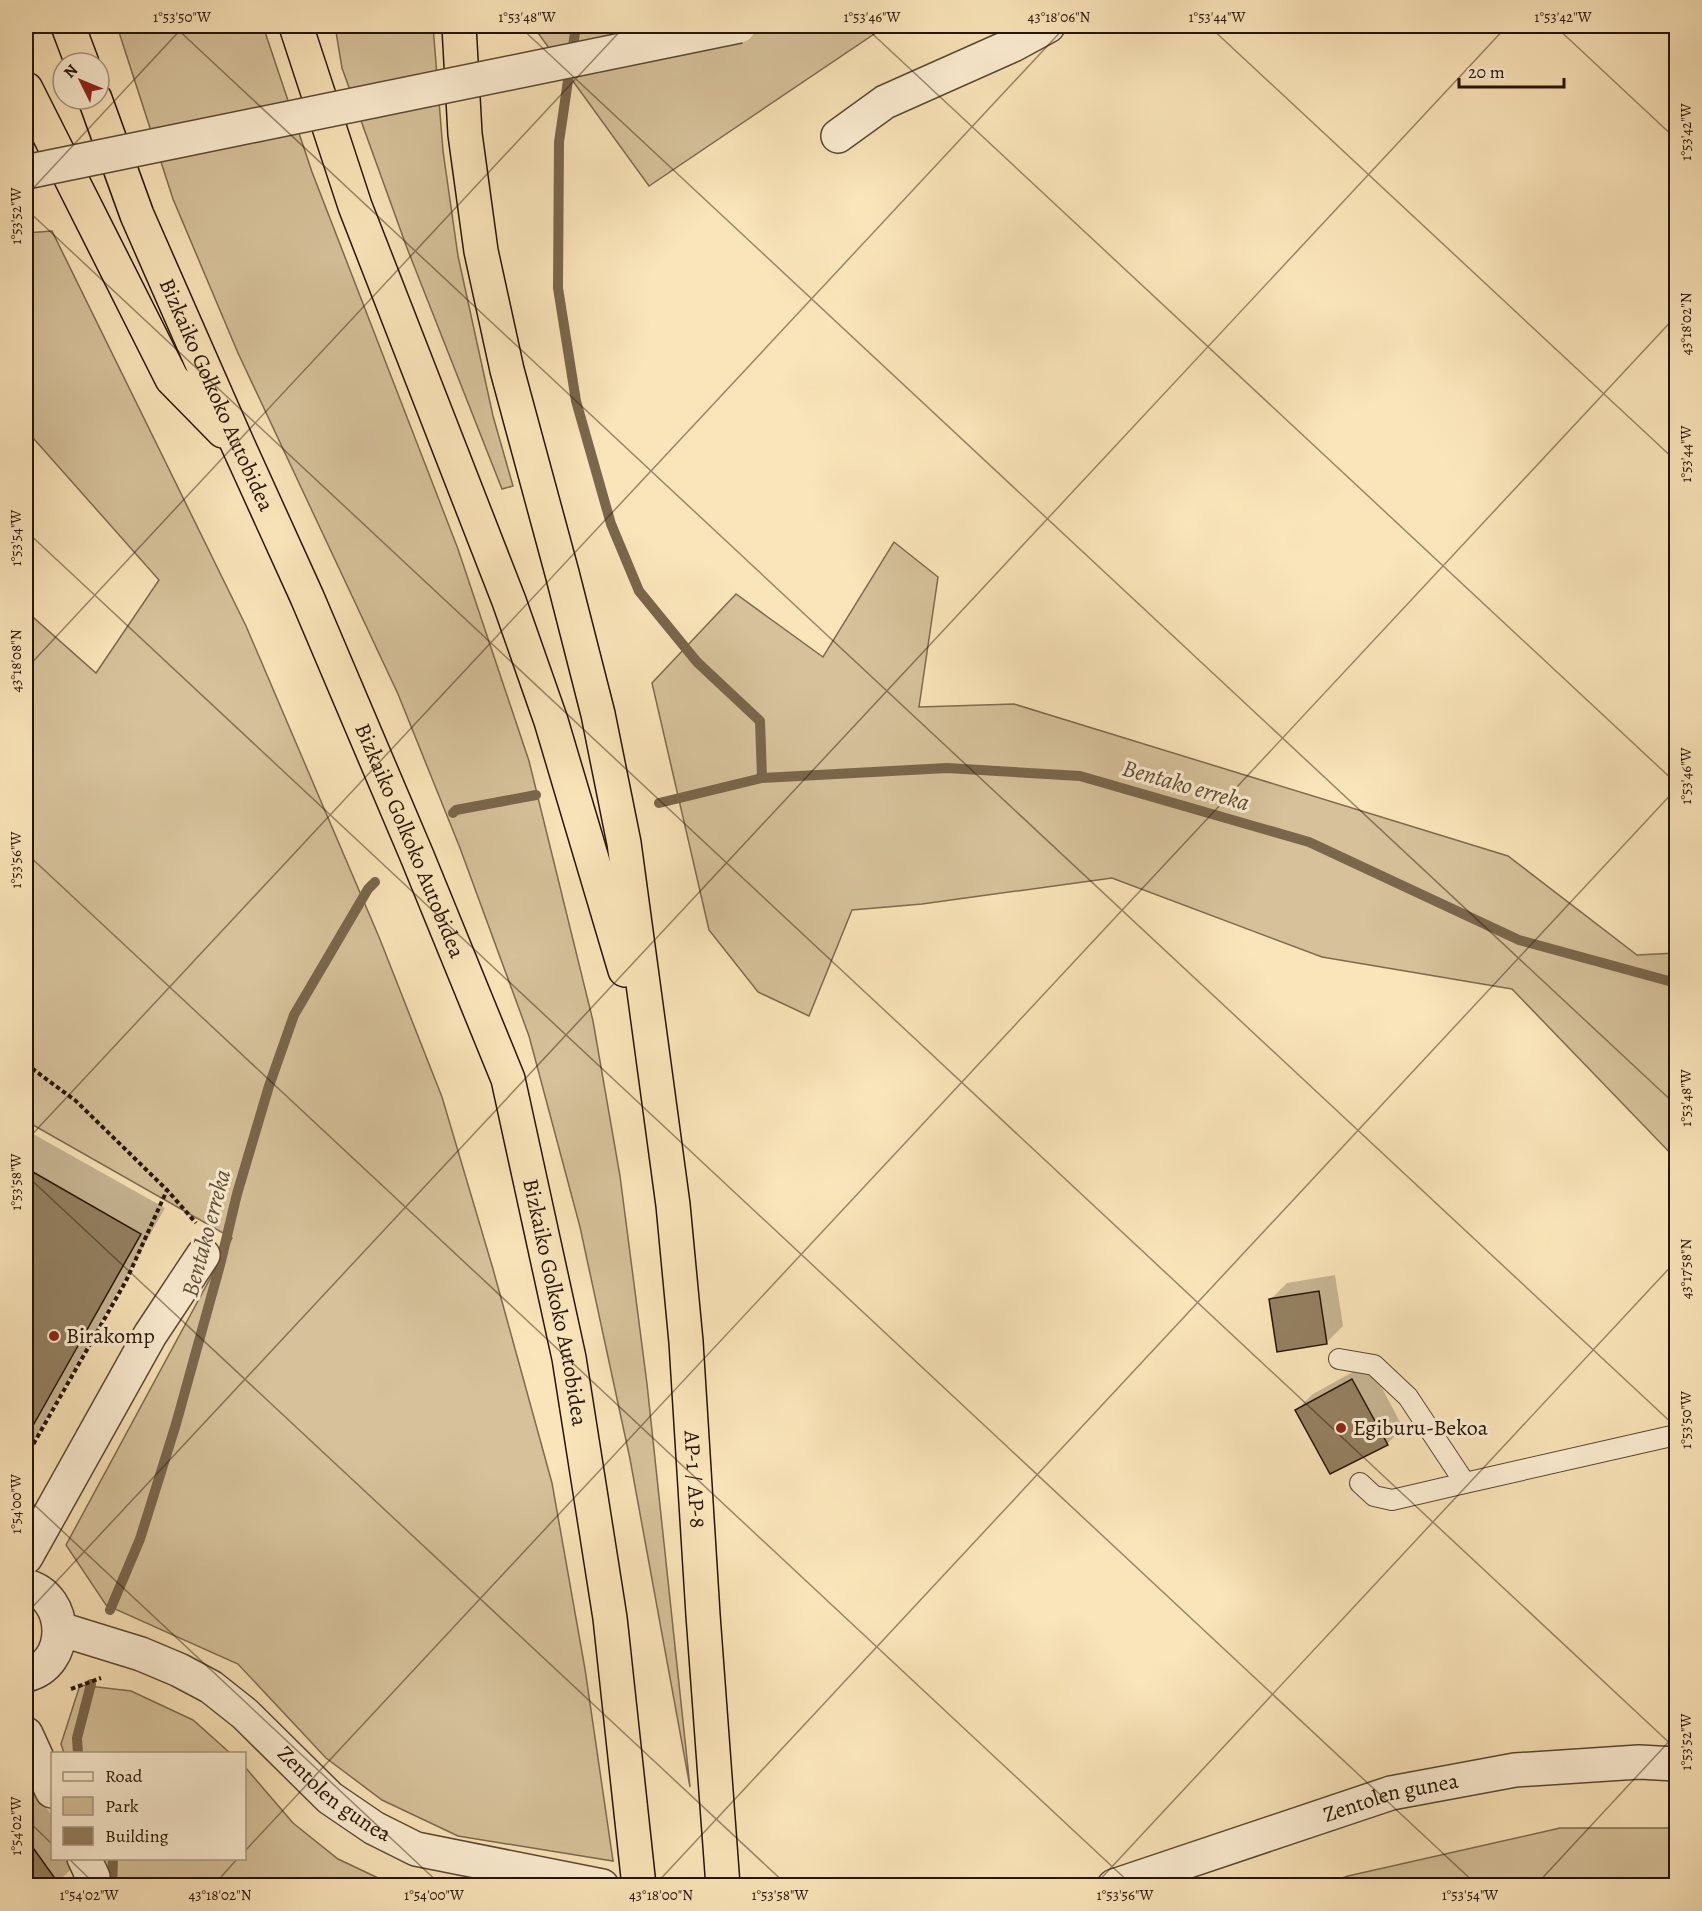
<svg xmlns="http://www.w3.org/2000/svg" width="1702" height="1911" viewBox="0 0 1702 1911" font-family="Alegreya,serif">
<rect width="100%" height="100%" fill="#fae4b9"/>
<filter id="stains"><feTurbulence type="fractalNoise" baseFrequency=".00333" numOctaves="4"/><feColorMatrix values="0 0 0 0 .2 0 0 0 0 .09 0 0 0 0 .02 0 0 0 .5 -.17"/></filter>
<radialGradient id="worn" r=".72"><stop offset=".6" stop-color="#630" stop-opacity="0"/><stop offset="1" stop-color="#630" stop-opacity=".3"/></radialGradient>
<path fill="#d6c19a" stroke="#7e6a4e" stroke-width="1.5" d="M117,26H263L312,172L458,549L529,761L593,1021L620,1176L647,1384L690,1787L630,1459L580,1227L529,1036L460,848L398,694L238,353L173,199Z
M335,26H433L443,151L458,256L493,416L513,486L502,489L407,248L342,68Z
M533,26H886L649,186Z
M52,231L246,626L379,937L442,1097L493,1269L552,1483L585,1669L613,1861L458,1836L382,1800L326,1758L238,1664L106,1605L66,1545L232,1238L26,1121V611L96,673L159,580L26,430V233Z
M894,542L938,577L919,707L1014,704L1508,856L1637,955L1676,953V1159L1512,989L1322,957L1112,878L922,904L852,910L809,1016L758,992L709,930L652,683L736,594L823,657Z
M80,1685L131,1691L193,1720L230,1753H64L61,1744Z
M245,1767L293,1823L338,1859L393,1885H106L98,1859L244,1858Z
M1560,1828H1676V1885H1322L1348,1876Z"/>
<path fill="#0003" d="M26,1130L165,1208L26,1455Z
M1335,1275L1343,1326L1326,1343L1271,1299L1287,1283Z
M1369,1363L1403,1428L1387,1444L1296,1410L1313,1394Z
M26,1778L52,1816V1858H82L54,1886H26Z"/>
<g fill="none" stroke-linecap="round" stroke-linejoin="round">
<path stroke="#7a664b" stroke-width="10" d="M576,26L559,142L558,288L576,401L611,524L639,591L697,662L760,721L762,778
M659,803L762,778L947,768L1080,776L1309,842L1519,940L1676,983
M453,813L456,810L536,795
M110,1610L140,1539L176,1424L220,1265L237,1194L269,1086L294,1015L368,889L375,882
M78,1754L77,1738L91,1684
M112,1886L113,1858"/>
</g>
<path fill="#948061" stroke="#251402" stroke-width="1.5" d="M26,1168L141,1234L26,1438Z
M1319,1291L1327,1344L1277,1352L1269,1299Z
M1352,1379L1388,1445L1330,1474L1295,1410Z
M26,1838L59,1884L56,1886H26Z"/>
<g fill="none" stroke-linecap="round" stroke-linejoin="round">
<defs>
<path id="service" d="M1339,1359L1374,1365L1408,1397L1465,1483L1676,1435
M1360,1483L1374,1496L1392,1500L1465,1483"/>
<g id="minor">
<path d="M838,136L885,102L1013,45L1048,26"/>
<path d="M26,1557L150,1335L203,1255"/>
<path d="M26,1586C70,1597 70,1665 26,1675"/>
<path id="s1" d="M60,1629L141,1654L179,1670L211,1687L245,1714L330,1798L374,1828L416,1849L602,1886"/>
<path d="M26,1734L52,1791"/>
<path d="M84,1858L93,1877L88,1886"/>
<path id="s2" d="M1114,1886L1391,1793L1515,1770L1639,1762L1676,1764"/>
</g>
<g id="motorway">
<path d="M68,26L82,63"/>
<path d="M296,26L355,206L509,601L551,721L625,970"/>
<path id="s3" d="M459,26L465,134L481,251L507,370L562,573L598,714L624,843L673,1205L686,1342L703,1615L723,1886"/>
<path d="M26,89L172,379L223,431"/>
<path id="s4" d="M95,99L137,215L238,445L307,597L417,856L508,1079L569,1358L610,1618L639,1886"/>
</g>
</defs>
<use href="#service" stroke="#5a4830" stroke-width="22"/>
<use href="#minor" stroke="#5a4830" stroke-width="36"/>
<use href="#motorway" stroke="#251402" stroke-width="36"/>
<path stroke="#251402" stroke-width="4" stroke-dasharray="4.5 3" stroke-linecap="butt" d="M26,1064L76,1101L167,1190L196,1223
M26,1457L126,1281L167,1190
M71,1689L101,1678"/>
<use href="#service" stroke="#fcedd2" stroke-width="20"/>
<use href="#minor" stroke="#fcedd2" stroke-width="33"/>
<use href="#motorway" stroke="#fae4b9" stroke-width="33"/>
<defs>
<path id="minor-bridge" d="M26,172L739,26"/>
</defs>
<use href="#minor-bridge" stroke="#5a4830" stroke-width="36" stroke-linecap="butt"/>
<use href="#minor-bridge" stroke="#fcedd2" stroke-width="33"/>
</g>
<path fill="none" stroke="#251402" stroke-width="1.5" stroke-opacity="0.45" d="M174,26L1676,1427M519,26L1676,1105M864,26L1676,783M1209,26L1676,461M1555,26L1676,139M26,196L184,26M26,209L1676,1749M26,531L1478,1886M26,669L625,26M26,853L1133,1886M26,1141L1066,26M26,1175L788,1886M26,1497L442,1886M26,1614L1507,26M26,1819L52,1844M244,1852L1676,316M68,1858L97,1886M213,1886L238,1858M654,1886L1676,789M1094,1886L1676,1261M1535,1886L1676,1734"/>
<g fill="#8f2418" stroke="#fcedd2" stroke-width="2">
<circle cx="54" cy="1336" r="6"/>
<circle cx="1341" cy="1428" r="6"/>
</g>
<g text-anchor="middle" dominant-baseline="central" stroke-width="6" stroke-linejoin="round" paint-order="stroke">
<g font-size="22" fill="#251402" stroke="#fcedd2">
<text stroke="none"><textPath href="#s4" startOffset="320">Bizkaiko Golkoko Autobidea</textPath></text>
<text stroke="none"><textPath href="#s4" startOffset="806">Bizkaiko Golkoko Autobidea</textPath></text>
<text stroke="none"><textPath href="#s4" startOffset="1292">Bizkaiko Golkoko Autobidea</textPath></text>
<text stroke="none"><textPath href="#s3" startOffset="1476">AP-1 / AP-8</textPath></text>
<text stroke="none"><textPath href="#s1" startOffset="326">Zentolen gunea</textPath></text>
<text stroke="none"><textPath href="#s2" startOffset="291">Zentolen gunea</textPath></text>
</g>
<g font-size="22" fill="#251402" stroke="#fcedd2" text-anchor="start">
<text x="66" y="1336">Birakomp</text>
<text x="1353" y="1428">Egiburu-Bekoa</text>
</g>
<g font-size="24" font-style="italic" fill="#5d4b32" stroke="#fcedd2">
<text transform="translate(1186 785) rotate(16)">Bentako erreka</text>
<text transform="translate(206 1233) rotate(-75)">Bentako erreka</text>
</g>
</g>
<rect width="1702" height="1911" fill="none" stroke="#fae4b9" stroke-width="66"/>
<rect x="51" y="1752" width="195" height="108" fill="#fcedd2" stroke="#a6967f" stroke-width="1.5"/>
<rect x="63" y="1772" width="30" height="9" fill="#fcedd2" stroke="#a6967f" stroke-width="1.5"/>
<text x="105" y="1782" font-size="18" fill="#251402">Road</text>
<rect x="63" y="1797" width="30" height="18" fill="#d6c19a" stroke="#a6967f" stroke-width="1.5"/>
<text x="105" y="1812" font-size="18" fill="#251402">Park</text>
<rect x="63" y="1827" width="30" height="18" fill="#948061" stroke="#a6967f" stroke-width="1.5"/>
<text x="105" y="1842" font-size="18" fill="#251402">Building</text>
<g transform="translate(81 81) rotate(313)"><circle r="28" fill="#fcedd2" stroke="#a6967f" stroke-width="1.5"/>
<path d="M0-4.5L10 22L0 15L-10 22Z" fill="#8f2418"/>
<text y="-9" font-size="16" font-weight="bold" text-anchor="middle" fill="#251402">N</text>
</g>
<path d="M1459 78v9h105v-9" fill="none" stroke="#251402" stroke-width="3"/>
<text x="1468" y="78" font-size="18" fill="#251402" stroke="#fcedd2" stroke-width="4.5" paint-order="stroke">20 m</text>
<rect x="33" y="33" width="1636" height="1845" fill="none" stroke="#251402" stroke-width="2"/>
<g font-size="15" text-anchor="middle" fill="#251402">
<text x="182" y="22">1°53'50"W</text>
<text x="527" y="22">1°53'48"W</text>
<text x="872" y="22">1°53'46"W</text>
<text x="1059" y="22">43°18'06"N</text>
<text x="1217" y="22">1°53'44"W</text>
<text x="1563" y="22">1°53'42"W</text>
<text transform="translate(1686 132) rotate(-90)" y="5">1°53'42"W</text>
<text transform="translate(16 216) rotate(-90)" y="5">1°53'52"W</text>
<text transform="translate(1686 324) rotate(-90)" y="5">43°18'02"N</text>
<text transform="translate(1686 454) rotate(-90)" y="5">1°53'44"W</text>
<text transform="translate(16 538) rotate(-90)" y="5">1°53'54"W</text>
<text transform="translate(16 661) rotate(-90)" y="5">43°18'08"N</text>
<text transform="translate(1686 776) rotate(-90)" y="5">1°53'46"W</text>
<text transform="translate(16 860) rotate(-90)" y="5">1°53'56"W</text>
<text transform="translate(1686 1098) rotate(-90)" y="5">1°53'48"W</text>
<text transform="translate(16 1182) rotate(-90)" y="5">1°53'58"W</text>
<text transform="translate(1686 1269) rotate(-90)" y="5">43°17'58"N</text>
<text transform="translate(1686 1420) rotate(-90)" y="5">1°53'50"W</text>
<text transform="translate(16 1504) rotate(-90)" y="5">1°54'00"W</text>
<text transform="translate(1686 1742) rotate(-90)" y="5">1°53'52"W</text>
<text transform="translate(16 1826) rotate(-90)" y="5">1°54'02"W</text>
<text x="89" y="1900">1°54'02"W</text>
<text x="220" y="1900">43°18'02"N</text>
<text x="434" y="1900">1°54'00"W</text>
<text x="661" y="1900">43°18'00"N</text>
<text x="780" y="1900">1°53'58"W</text>
<text x="1125" y="1900">1°53'56"W</text>
<text x="1470" y="1900">1°53'54"W</text>
</g>
<rect width="100%" height="100%" filter="url(#stains)"/>
<rect width="100%" height="100%" fill="url(#worn)"/>
</svg>
